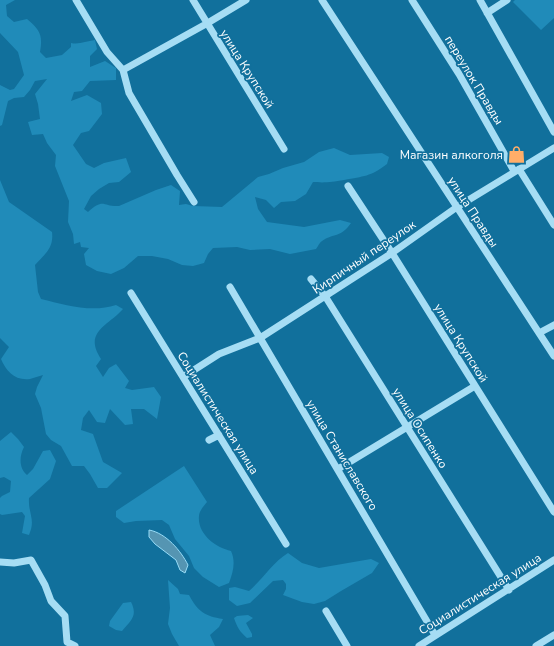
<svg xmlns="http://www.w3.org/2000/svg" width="554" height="646" viewBox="0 0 554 646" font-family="'Nunito Sans',sans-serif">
<rect width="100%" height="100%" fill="#11709c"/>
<path fill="#208bb9" d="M0,0H15L6,5L7,16L14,22L27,19C40,30 43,35 40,52L46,58L62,55L71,47V43C79,45 86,41 95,40L97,49L90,56V67L105,61L116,68V80L90,81L82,91L74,92L71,101L87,95L101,103L102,114L89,131L81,133L73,145L86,164L94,168L104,163L126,158L131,172L119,182L109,183L99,189L91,196L84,209L88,212C104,197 103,207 119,206L156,190L171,185L180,191L179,205L186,204L193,206L222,207L258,177L269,174L283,168L304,162L319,152L334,148L350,155L382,153L389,157L387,164C370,177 364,176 344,180C331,182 326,183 313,182L306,194L295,201L281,202L274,208L266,200L255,197L258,209L267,222L304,227L340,220L351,223C341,238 333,233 322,241C320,242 318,246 316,249L290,254L270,249L250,250L237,247L213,248L208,254L204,263L193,266L182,265L168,259L152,256H138L124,268L111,274L97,271L86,265L84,254L89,248L81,247L80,242L74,244L73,234L68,222L69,201L55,166L56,155L47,143L43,134L32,135L28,122L40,119L38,104L35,94L47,79L35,81L30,90L24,97L14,98L8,101L2,125L0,126V85L10,90L14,89L24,75L18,52L0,33Z
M515,0H554V18L541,30L513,2Z
M0,180L9,202L52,232C54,248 45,254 35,265L38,292L41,299C65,305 92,313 116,305L123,309C108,326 83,332 101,359L96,366L103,377L109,368L116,364L129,381L125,388L132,390L154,387L161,397L157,419L144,409H131L133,424L125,425L110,409L105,423L97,422L89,410L83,418L81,430L93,434L103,462L122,473L107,488H98L90,474L84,466H72L61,446L51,440L46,434L41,408L35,394L37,387L43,375C39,376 34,378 30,379C15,381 6,371 1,359L9,347L0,338Z
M11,432L18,439L24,447C19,457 19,468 27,475L33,469L43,451L50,450L56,461L50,479L29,498C28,514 36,519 29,535L22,533L25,516L22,512L2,515L0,514V498L2,496L10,492L11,481L4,477L0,478V441Z
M184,466L207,502C204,506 199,511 199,516C197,534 216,548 231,551C236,562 233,572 229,583L219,587L203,577L194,568L189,556L175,539L169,525L162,520L136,521L124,523L116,517V511Z
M288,553L302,563L319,568L371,559L379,563L372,573L341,591L325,601L314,604L302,602L283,595L286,589V584L283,580L273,581L250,603L237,606L229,600V588L235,587L249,591C263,579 272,563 288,553Z
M168,580L178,589L180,594L189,595C198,612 205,616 223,619L219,627L210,635L215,646H179L172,634L168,624L170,608Z
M131,602C138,616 131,620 122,631L116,630L109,626L110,621L123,603Z
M248,615L253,618L246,623L252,634V637L247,638C240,632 237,627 234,618L237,616Z"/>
<path fill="#5595b2" stroke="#98dcf7" d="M149,530C166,533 181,551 188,565L185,573L180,570L176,560L155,544L149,537Z"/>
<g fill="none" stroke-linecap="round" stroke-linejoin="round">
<path stroke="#a6ddf4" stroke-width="7" d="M76,0L107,52L123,70L129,93L177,175L194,202
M193,0L284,149
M322,0L554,356
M412,0L459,74L514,171
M480,0L554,132
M487,13L507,0
M123,70L206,24L246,0
M519,169L554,225
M348,186L392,253L554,512
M311,279L325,296L509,590
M230,287L435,635
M131,293L286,544
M539,333L554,325
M183,377L219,354L260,338L392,253L457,207L554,148
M209,440L219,435
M338,469L475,386
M0,562L14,563L31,560L45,585L51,601L65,616L67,642L75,646
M326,611L347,646
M419,646L554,560
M536,646L554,635"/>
</g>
<defs>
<symbol id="shop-bare" viewBox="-9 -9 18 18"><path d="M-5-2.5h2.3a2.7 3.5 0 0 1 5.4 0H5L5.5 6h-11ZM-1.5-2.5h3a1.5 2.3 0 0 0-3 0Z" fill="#ffae69" stroke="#11709c" stroke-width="2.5" paint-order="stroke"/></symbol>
</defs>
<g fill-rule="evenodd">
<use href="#shop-bare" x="504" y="142" width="25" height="25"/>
</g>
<g text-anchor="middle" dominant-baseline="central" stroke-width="3.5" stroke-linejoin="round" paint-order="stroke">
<g font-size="12" fill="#fff" stroke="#11709c">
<text transform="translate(247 69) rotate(58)">улица Крупской</text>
<text transform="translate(474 80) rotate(59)">переулок Правды</text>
<text transform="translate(473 212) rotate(57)">улица Правды</text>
<text transform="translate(364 257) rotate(-34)">Кирпичный переулок</text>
<text transform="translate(461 343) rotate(58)">улица Крупской</text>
<text transform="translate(218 413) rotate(58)">Социалистическая улица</text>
<text transform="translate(420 428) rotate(58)">улица Осипенко</text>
<text transform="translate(342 455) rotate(59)">улица Станиславского</text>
<text transform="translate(480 594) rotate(-32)">Социалистическая улица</text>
</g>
<g font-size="12" fill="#fff" stroke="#11709c" text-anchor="end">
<text x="503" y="155">Магазин алкоголя</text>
</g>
</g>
</svg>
